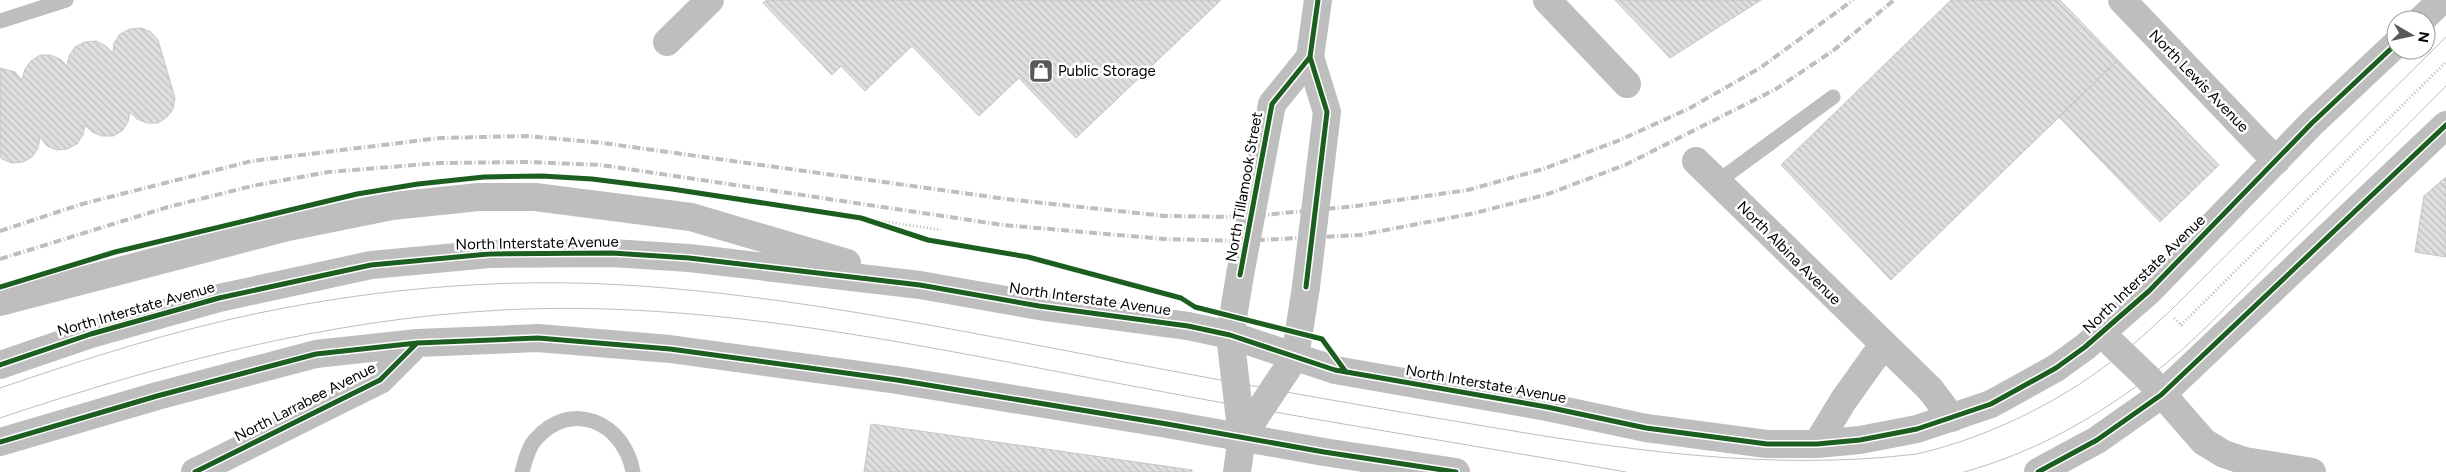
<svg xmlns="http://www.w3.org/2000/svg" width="2446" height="472" viewBox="0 0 2446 472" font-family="Figtree,sans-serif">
<defs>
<pattern id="building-back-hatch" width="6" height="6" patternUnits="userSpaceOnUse" patternTransform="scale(1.25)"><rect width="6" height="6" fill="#dfdfdf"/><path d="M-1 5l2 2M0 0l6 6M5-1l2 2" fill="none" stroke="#bebebe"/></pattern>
</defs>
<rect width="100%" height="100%" fill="#fff"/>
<path fill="url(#building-back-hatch)" stroke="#c6c6c6" d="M767,0H1221L1076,138L1019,78L979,116L912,46L865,91L841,66L832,75L763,3Z
M1615,0H1761L1670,58Z
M1951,0H2060L2118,60L1891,280L1781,165Z
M141,28L151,32L158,40L175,98L173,109L167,117L158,123H147L137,119L130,112L128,122L122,131L113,136H102L92,132L85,125L83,135L77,144L67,149L57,150L47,146L40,137L38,148L32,157L23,162L12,163L2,159L0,156V68L15,72L22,80L25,69L31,61L40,55H50L60,59L67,66L69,56L75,47L85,42L96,41L106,46L113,53L114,43L120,34L130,29Z
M2118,60L2219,165L2160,222L2059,117Z
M2446,177V257L2415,252L2424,196Z
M871,424L1192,470V472H864Z"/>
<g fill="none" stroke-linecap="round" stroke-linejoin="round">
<path stroke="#b9b9b9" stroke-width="3" stroke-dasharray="1 2.5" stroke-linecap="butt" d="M861,218L941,230
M2174,318L2182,326
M2181,325L2446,62"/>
<path stroke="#bebebe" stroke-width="15" d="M0,21L66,0
M1717,182L1833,97
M522,472C525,461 528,448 535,440C571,398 624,422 633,472"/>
<path stroke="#bebebe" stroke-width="28" d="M1547,0L1627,84
M2122,0L2276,161
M667,42L710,0
M1310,57L1318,0
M1696,161L1930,389L1952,418
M2101,333L2148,378L2204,442L2224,454L2245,461L2312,472
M1242,437L1295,357L1306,287
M1817,444L1843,401L1883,345
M1237,472L1242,437L1230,335L1240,275"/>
<path stroke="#bebebe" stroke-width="28" d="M2421,20L2442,0
M0,302L288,227L392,206L479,197H535L691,217L847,263
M0,365L91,334L219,298L371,265L489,254L612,253L689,258L920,285L1039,306L1188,326L1230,335L1335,370L1547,407L1646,428L1767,444H1817L1860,440L1917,429L1991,404L2056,368L2085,347L2149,291L2312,123L2396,44
M0,442L157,396L316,354L417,343L538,338L670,349L897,380L1167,424L1324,452L1456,472
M195,472L380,380L417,343
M2038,472L2097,440L2161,395L2446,125"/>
<path stroke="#bebebe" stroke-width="1" d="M0,388C85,359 171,331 259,313C384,287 513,277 640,286C785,296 930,325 1073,352C1206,378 1339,402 1472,424C1618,449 1769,472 1917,454C1993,436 2067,399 2127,349C2142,338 2155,324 2169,312L2446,37
M0,418C164,363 329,319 502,310C712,299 921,346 1127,385C1293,417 1460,443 1626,472
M1964,472C2040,451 2108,411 2169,361C2209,327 2245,287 2282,250C2337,195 2392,141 2446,86"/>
<path stroke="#bebebe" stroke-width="4" stroke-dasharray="8 2.5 1 2.5" stroke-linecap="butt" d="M0,231L82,204L252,161L440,138L527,136L603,143L1006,199L1165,216L1242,217L1356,206L1468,190L1543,169L1620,140L1690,108L1760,68L1853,0
M0,259L168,207L252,186L328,172L439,163L527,162L601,165L1003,225L1164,239L1240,241L1360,235L1475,213L1545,195L1625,165L1776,89L1834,50L1894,0"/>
<path stroke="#bebebe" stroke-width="28" d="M1240,275L1272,104L1310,57
M1306,287L1327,112L1310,57"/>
<defs>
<path id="cycleway" d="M1240,275L1272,104L1310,57
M0,287L115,252L357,194L418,184L484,177L542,176L592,179L672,189L861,218L928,240L1028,257L1181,298L1195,307L1322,339L1346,372
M1306,287L1327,112L1310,57L1318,0
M0,365L91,334L219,298L371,265L489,254L612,253L689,258L920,285L1039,306L1188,326L1230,335L1335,370L1547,407L1646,428L1767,444H1817L1860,440L1917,429L1991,404L2056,368L2085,347L2149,291L2312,123L2396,44
M0,442L157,396L316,354L417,343L538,338L670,349L897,380L1167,424L1324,452L1456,472
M195,472L380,380L417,343
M2038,472L2097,440L2161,395L2446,125"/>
</defs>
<use href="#cycleway" stroke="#fff" stroke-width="8"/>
<use href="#cycleway" stroke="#1b5e20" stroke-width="5"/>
</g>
<defs>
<symbol id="shop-square" viewBox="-11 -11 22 22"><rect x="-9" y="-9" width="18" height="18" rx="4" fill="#595959" stroke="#fff"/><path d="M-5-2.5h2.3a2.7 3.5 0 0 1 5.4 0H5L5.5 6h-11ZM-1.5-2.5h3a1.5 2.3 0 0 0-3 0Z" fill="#fff"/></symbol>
</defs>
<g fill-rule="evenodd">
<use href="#shop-square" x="1027" y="57" width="28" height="28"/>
</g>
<g text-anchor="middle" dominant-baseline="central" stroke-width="5" stroke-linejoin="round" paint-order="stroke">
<g font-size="15" fill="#000" stroke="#fff" text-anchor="start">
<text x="1058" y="71">Public Storage</text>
</g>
<g font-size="15" fill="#000" stroke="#fff">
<text transform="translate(2199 81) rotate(46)">North Lewis Avenue</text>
<text transform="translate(1244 187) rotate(-80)">North Tillamook Street</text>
<text transform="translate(537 243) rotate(-1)">North Interstate Avenue</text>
<text transform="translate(1789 253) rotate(45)">North Albina Avenue</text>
<text transform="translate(2144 274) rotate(-44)">North Interstate Avenue</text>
<text transform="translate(1090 299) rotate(8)">North Interstate Avenue</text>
<text transform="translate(136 309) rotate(-16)">North Interstate Avenue</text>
<text transform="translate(1486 384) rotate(10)">North Interstate Avenue</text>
<text transform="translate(305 402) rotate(-27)">North Larrabee Avenue</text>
</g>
</g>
<g transform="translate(2411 35) rotate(99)"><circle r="24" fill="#ffffff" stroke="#999999"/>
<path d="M0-4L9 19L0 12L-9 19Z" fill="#595959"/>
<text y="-8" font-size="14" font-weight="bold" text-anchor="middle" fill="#000000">N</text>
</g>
</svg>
